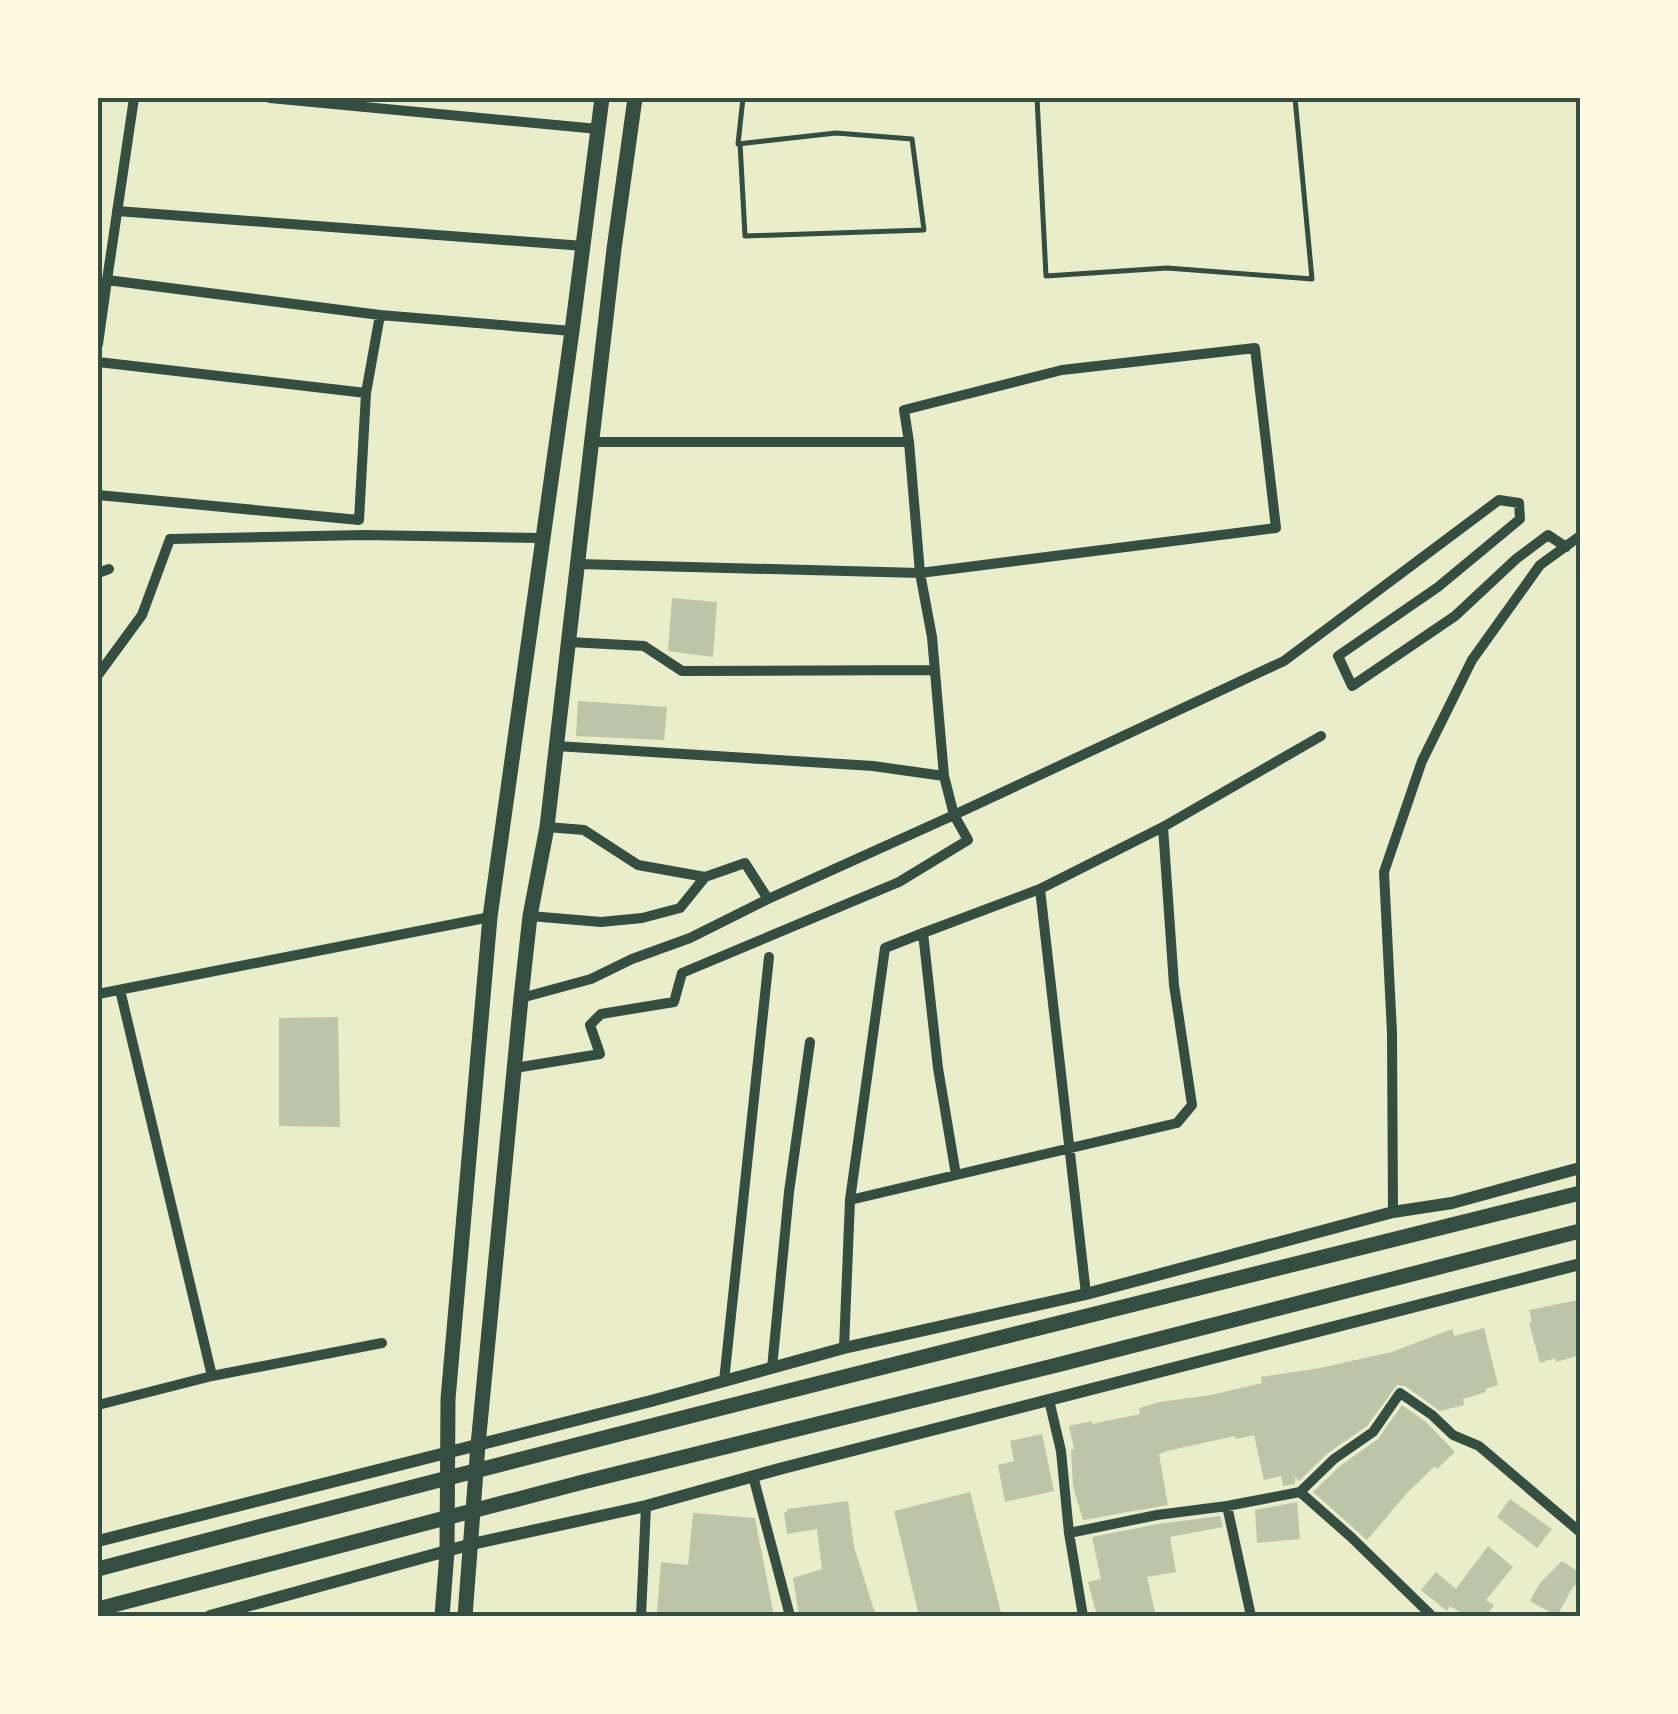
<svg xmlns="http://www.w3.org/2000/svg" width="1678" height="1714" viewBox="0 0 1678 1714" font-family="'Titillium Web',sans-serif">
<rect width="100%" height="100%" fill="#e9edc9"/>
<path fill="#bcc5a7" d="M672,598L717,602L713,657L668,651Z
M578,701L667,707L664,740L576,736Z
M338,1017L340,1127L279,1126V1018Z
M1578,1300L1580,1310V1322L1577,1323L1580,1337V1355L1556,1362L1555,1358L1540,1363L1529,1323L1532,1322L1529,1310Z
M1484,1328L1498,1385L1485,1389L1486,1392L1463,1399L1464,1405L1440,1411L1405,1386L1397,1385L1367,1426L1328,1453L1299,1481L1295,1477V1484L1283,1486L1281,1476L1264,1480L1254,1435L1236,1439L1235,1436L1167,1451L1159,1454L1168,1505L1083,1520L1073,1487L1071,1450L1074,1449L1069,1426L1092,1421V1424L1140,1414L1139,1408L1160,1402L1211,1395L1262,1383L1261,1377L1320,1368L1392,1352L1452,1329L1454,1336Z
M1402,1405L1426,1422L1455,1452L1437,1469L1435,1466L1407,1493L1367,1540L1313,1492L1340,1466L1378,1439Z
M1042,1434L1054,1491L1005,1502L998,1465L1014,1461L1010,1441Z
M970,1492L1002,1616H919L894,1511Z
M1510,1499L1552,1529L1537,1548L1497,1517Z
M848,1501L854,1547L876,1616H799L793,1578L822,1569L817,1529L787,1534L784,1512H787V1509Z
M1297,1502L1300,1539L1257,1543L1255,1510Z
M693,1513L755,1518L774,1616H708L657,1612L661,1562L688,1565Z
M1220,1516L1223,1527L1170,1537L1176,1572L1147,1577L1156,1616H1097L1088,1582L1101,1579L1092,1537L1158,1524Z
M1488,1546L1513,1567L1486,1600L1494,1605L1486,1616H1466L1450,1606L1447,1611L1421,1590L1436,1572L1456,1589Z
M1562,1561L1580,1573V1579L1576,1586L1574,1585L1557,1616L1530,1601L1540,1583Z"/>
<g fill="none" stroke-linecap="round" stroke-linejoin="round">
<path stroke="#344e41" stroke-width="5" d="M1037,98L1046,276L1167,268L1312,279L1295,98
M740,143L745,236L924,230L912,139L836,133L738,144L743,98"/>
<path stroke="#344e41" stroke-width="10" d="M134,98L107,280L380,315L572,331
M270,98L598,129
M117,211L584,246
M98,344L107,280
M98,362L366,393L380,315
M592,442H909L920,573L1276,528L1255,348L1062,370L904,410L909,442
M98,495L359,520L366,393
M98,573L109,569
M569,642L644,646L682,671L935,670
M98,675L142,615L170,539L364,535L542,538
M556,746L873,766L944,776L932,637L920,573L578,564
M944,776L954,815L1284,661L1499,500L1519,503L1520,519L1438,587L1338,656L1352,686L1455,616L1516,559L1548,535L1566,547
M1040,889L1086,1294
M530,916L601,922L642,918L680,908L705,877
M923,933L1040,889L1163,827
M120,990L212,1376
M98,994L490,917
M521,998L591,979L632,959L690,938L768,899L745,863L705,877L638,865L584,830L547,827
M515,1068L600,1054L590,1025L601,1014L674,1002L682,973L899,882L968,840L954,815L768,899
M850,1200L885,948L923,933L938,1068L956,1175
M1393,1212L1392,1033L1384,872L1422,761L1472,660L1540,565L1580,536
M844,1348L850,1200L1177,1123L1192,1105L1174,985L1163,827L1321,736
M772,1368L789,1192L810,1042
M724,1381L769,957
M1049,1400L1061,1451L1069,1533L1157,1515L1227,1506L1300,1492L1334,1459L1373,1432L1400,1393L1432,1415L1453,1435L1479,1446L1580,1532
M98,1405L212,1376L382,1343
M753,1476L790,1616
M1300,1492L1351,1537L1432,1616
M1227,1506L1251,1616
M1069,1533L1083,1616
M641,1616L646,1506"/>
<path stroke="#344e41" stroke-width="12" d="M98,1541L651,1401L844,1348L1086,1294L1393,1212L1452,1203L1580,1168
M210,1616L472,1544L646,1506L783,1468L1580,1264"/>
<path stroke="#344e41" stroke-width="15" d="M442,1616L447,1552L448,1399L490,917L572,331L602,98
M465,1616L478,1445L521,998L530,916L547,827L614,249L635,98"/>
<path stroke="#344e41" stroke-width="15" d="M98,1569C591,1439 1086,1316 1580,1193
M98,1609L583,1482L1057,1365L1580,1231"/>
</g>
<rect width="1678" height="1714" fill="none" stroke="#fefae0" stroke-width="200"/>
<rect x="100" y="100" width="1478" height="1514" fill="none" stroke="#344e41" stroke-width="4"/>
</svg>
